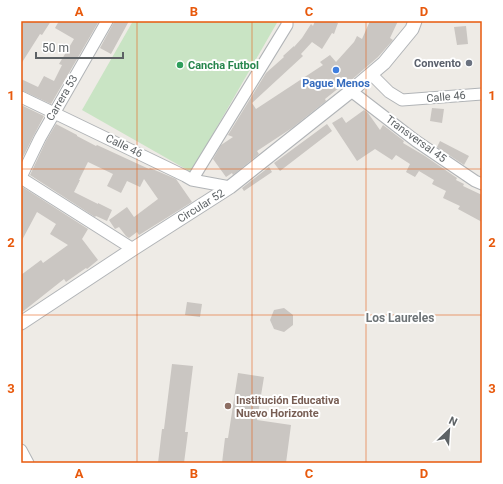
<svg xmlns="http://www.w3.org/2000/svg" width="503" height="484" viewBox="0 0 503 484" font-family="Roboto,sans-serif">
<rect width="100%" height="100%" fill="#eeebe6"/>
<path fill="#c9e4c4" d="M133,21H278L191,172L82,110Z"/>
<path fill="#cac6c2" d="M21,21H51L42,35L40,34L21,64Z
M59,21H99L51,104L21,90V79L38,87L44,76L54,81L62,65L59,64L74,39L55,28Z
M114,21H129L111,54L100,48L113,24Z
M315,21H333L338,23L334,34L332,33L322,49L312,42L301,54L303,56L252,103L256,109L323,65L320,62L330,55L336,62L354,42L357,36L362,39L370,21H398L390,38L393,40L378,57L341,89L340,87L325,99L326,101L292,128L257,151L259,154L233,175L232,173L226,177L213,159L221,145L233,137L228,135L266,73L284,57L283,56L294,46V47L302,38L311,24L313,26Z
M466,26L468,44L457,45L454,27Z
M21,105L44,116L34,135L21,161Z
M432,108L444,109L442,123L430,121Z
M364,110L368,113L380,130L383,125L404,141L403,143L425,156L457,178L456,180L464,184L463,186L482,195V222L458,209L460,206L443,198L446,191L432,184L434,180L419,171L415,177L406,172L410,164L396,155L392,160L375,149L357,161L332,123L342,117L346,123Z
M56,124L77,135V136L96,146L97,145L149,169L150,168L176,179L192,202L139,235L137,232L129,238L126,236L119,227L115,229L109,220L127,207L134,217L158,199L144,179L140,187L127,181L121,193L107,186L113,174L88,162L79,180H80L74,192L98,204V203L112,210L107,221L96,216L95,217L30,175L46,141Z
M327,124L332,131L280,171L274,163Z
M440,141L469,156L464,165L437,147Z
M269,167L272,172L244,191L242,188Z
M21,186L88,229L82,239L98,260L87,269L86,268L66,282L64,279L21,313V275L41,260L43,263L68,245L50,234L56,224L37,212L21,242Z
M187,302L202,304L200,317L185,315Z
M284,308L293,315V325L284,332L274,329L270,320L274,310Z
M172,364L193,366L185,432H188L184,463H158L162,429H164Z
M238,373L264,377L257,420L291,425L286,463H222L225,438H228Z"/>
<g fill="none" stroke-linecap="round" stroke-linejoin="round">
<defs>
<path id="minor" d="M371,74L389,92L402,100L482,94
M351,91L416,141L475,181L482,184
M21,97L185,176L192,180L230,187
M21,177L40,138L107,21
M21,178L133,249
M192,180L287,25V21
M21,450L28,463"/>
<path id="tertiary" d="M21,323L133,249L230,187L351,91L384,63L412,29L415,21"/>
</defs>
<use href="#minor" stroke="#b1b4b7" stroke-width="13"/>
<use href="#tertiary" stroke="#b1b4b7" stroke-width="15"/>
<use href="#minor" stroke="#fff" stroke-width="11"/>
<use href="#tertiary" stroke="#fff" stroke-width="13"/>
</g>
<path fill="none" stroke="#e8590c" stroke-width="1" stroke-opacity="0.55" d="M137,21V463M252,21V463M366,21V463M21,169H482M21,315H482"/>
<circle fill="#6b7280" stroke="#fff" stroke-width="1.5" cx="469" cy="63" r="4"/>
<circle fill="#2e9e5b" stroke="#fff" stroke-width="1.5" cx="180" cy="65" r="4"/>
<circle fill="#3f7fe0" stroke="#fff" stroke-width="1.5" cx="336" cy="70" r="4"/>
<circle fill="#8d6e63" stroke="#fff" stroke-width="1.5" cx="228" cy="406" r="4"/>
<g text-anchor="middle" dominant-baseline="central" stroke-width="4" stroke-linejoin="round" paint-order="stroke">
<g font-size="11" font-weight="bold" fill="#5b616d" stroke="#fff" text-anchor="end">
<text x="461" y="63">Convento</text>
</g>
<g font-size="11" font-weight="bold" fill="#27864d" stroke="#fff" text-anchor="start">
<text x="188" y="65">Cancha Futbol</text>
</g>
<g font-size="11" font-weight="bold" fill="#366cbe" stroke="#fff">
<text x="336" y="83">Pague Menos</text>
</g>
<g font-size="11" fill="#5d6265" stroke="#fff">
<text transform="translate(446 97) rotate(-5)">Calle 46</text>
<text transform="translate(62 98) rotate(-60)">Carrera 53</text>
<text transform="translate(416 139) rotate(36)">Transversal 45</text>
<text transform="translate(124 146) rotate(26)">Calle 46</text>
<text transform="translate(201 206) rotate(-32)">Circular 52</text>
</g>
<g font-size="11" font-weight="bold" fill="#785e54" stroke="#fff" text-anchor="start">
<text x="236" y="400">Institución Educativa<tspan x="236" dy="13">Nuevo Horizonte</tspan></text>
</g>
<g font-size="12" font-weight="bold" fill="#6e7477" stroke="#fff">
<text x="400" y="318">Los Laureles</text>
</g>
</g>
<rect width="503" height="484" fill="none" stroke="#ffffff" stroke-width="44"/>
<g transform="translate(449 430) rotate(25)" stroke="#ffffff" stroke-width="3" paint-order="stroke">
<path d="M0-3L7 15L0 10L-7 15Z" fill="#5d6265"/>
<text y="-6" font-size="11" font-weight="bold" text-anchor="middle" fill="#5d6265">N</text>
</g>
<path d="M36 52v6h87v-6" fill="none" stroke="#5d6265" stroke-width="2"/>
<text x="42" y="52" font-size="12" fill="#5d6265" stroke="#ffffff" stroke-width="3" paint-order="stroke">50 m</text>
<rect x="22" y="22" width="459" height="440" fill="none" stroke="#e8590c" stroke-width="1.5"/>
<g font-size="13" text-anchor="middle" font-weight="bold" fill="#e8590c">
<text x="79" y="16">A</text>
<text x="194" y="16">B</text>
<text x="309" y="16">C</text>
<text x="424" y="16">D</text>
<text x="11" y="100">1</text>
<text x="492" y="100">1</text>
<text x="11" y="247">2</text>
<text x="492" y="247">2</text>
<text x="11" y="393">3</text>
<text x="492" y="393">3</text>
<text x="79" y="478">A</text>
<text x="194" y="478">B</text>
<text x="309" y="478">C</text>
<text x="424" y="478">D</text>
</g>
</svg>
